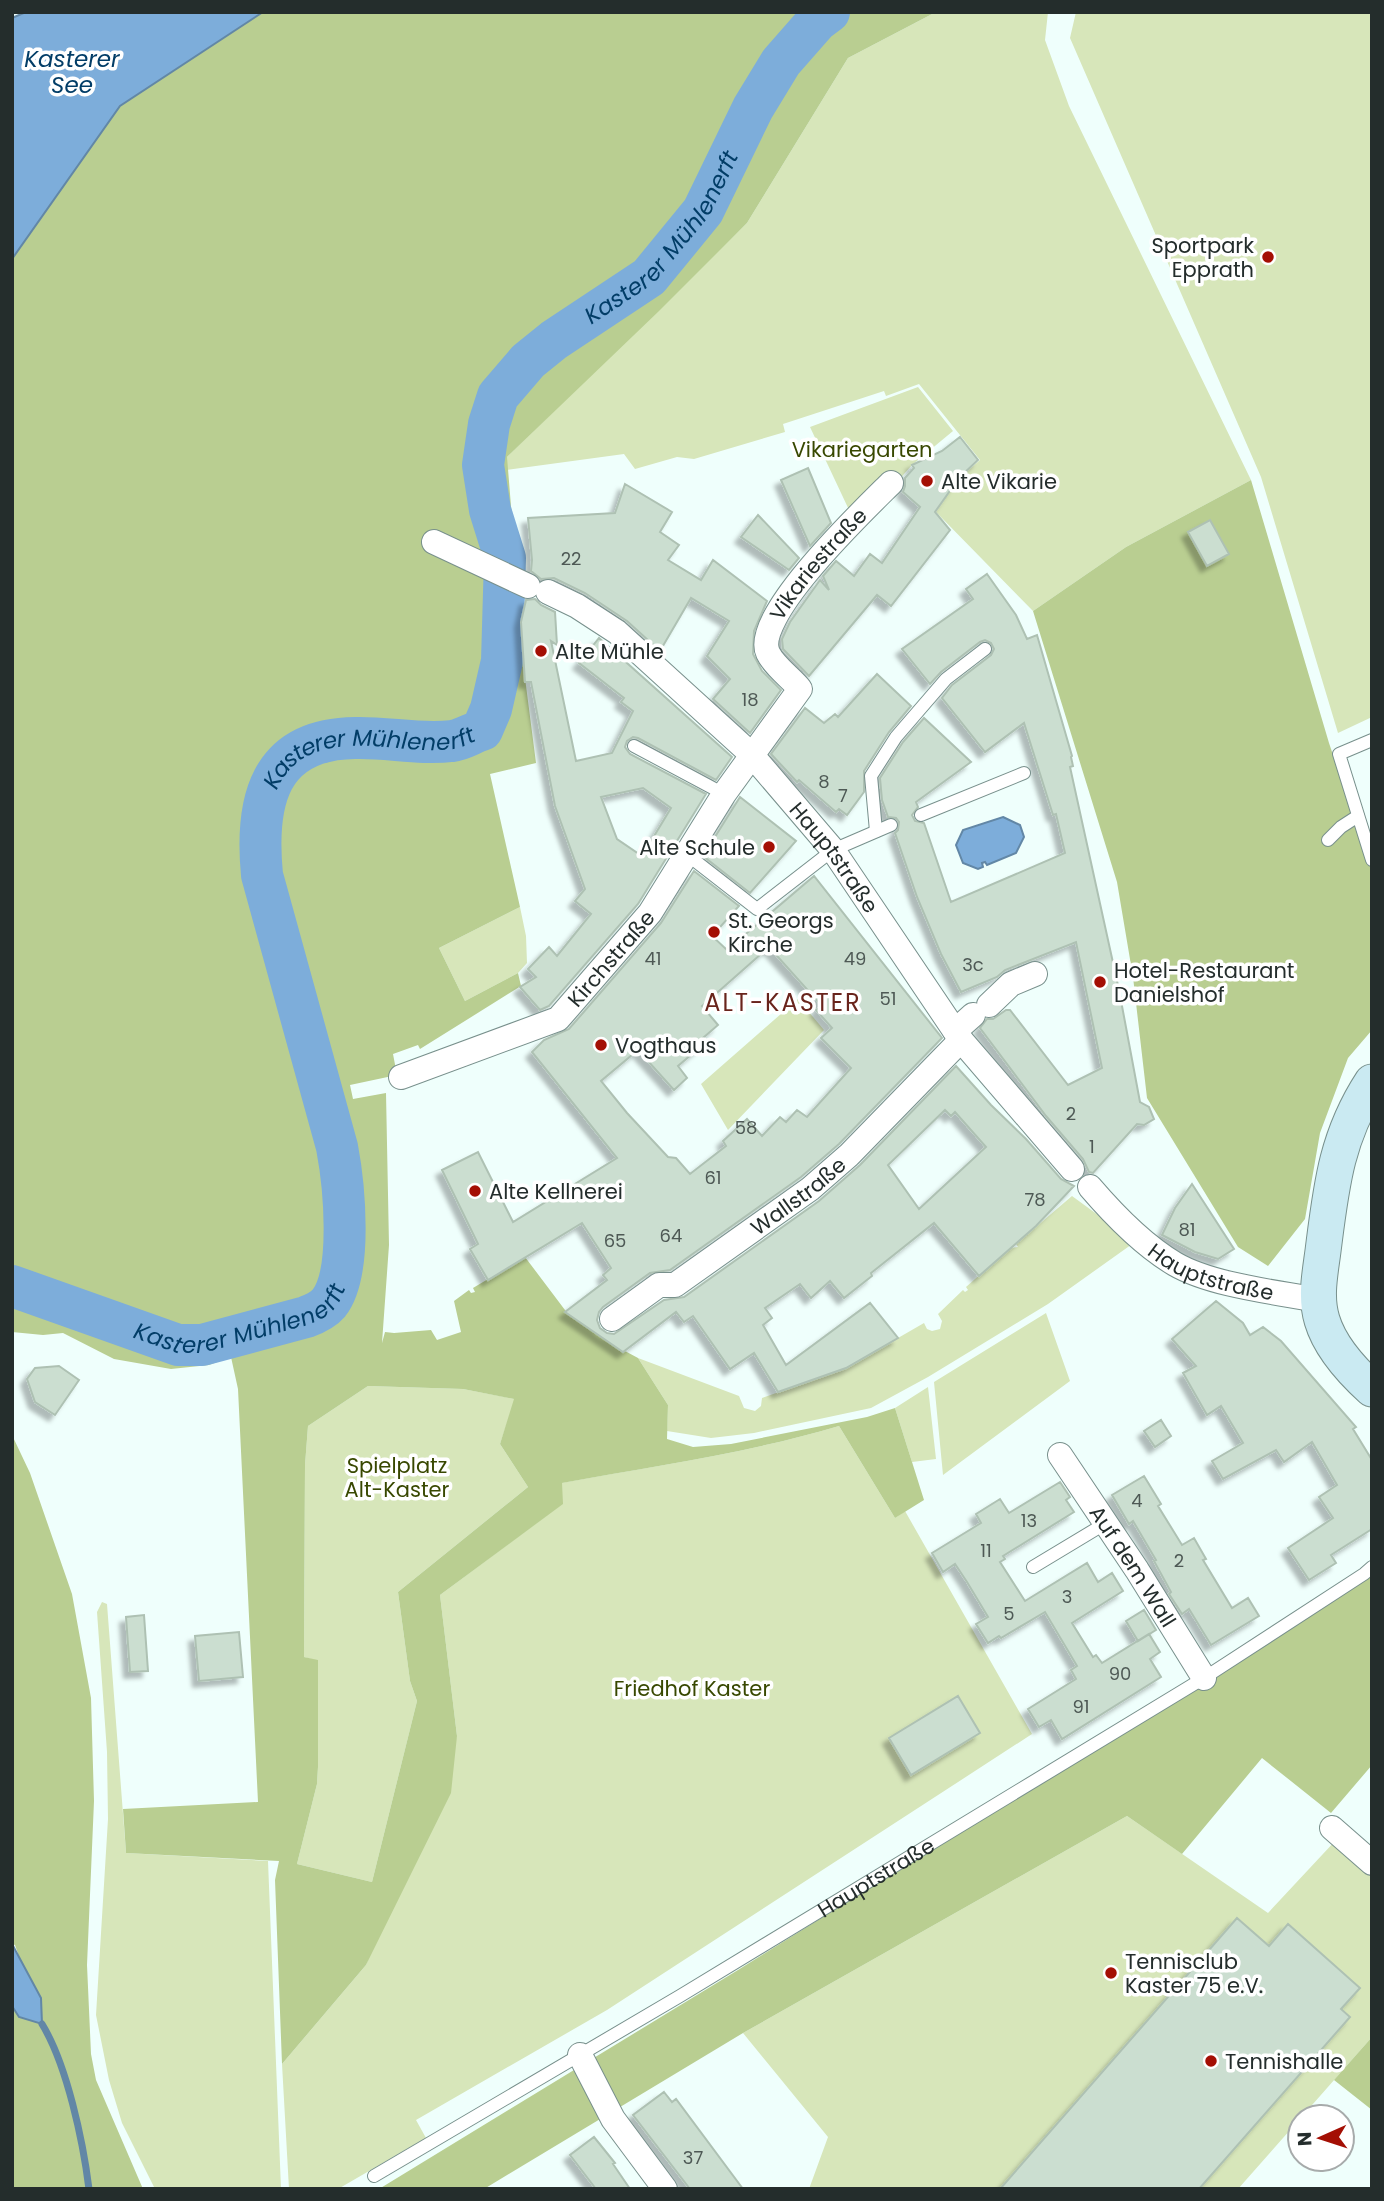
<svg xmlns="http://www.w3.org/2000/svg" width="1384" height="2201" viewBox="0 0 1384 2201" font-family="Poppins,sans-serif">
<defs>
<filter id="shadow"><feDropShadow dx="-6" dy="6" stdDeviation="2" flood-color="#0004"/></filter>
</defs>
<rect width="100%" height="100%" fill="#effffc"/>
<path fill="#d7e6ba" d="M936,12H1048L1045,40L1069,106L1251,480L1126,547L1033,611L936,512L959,478L980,460L919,384L886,396L884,391L783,424L785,432L694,459L677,457L635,469L624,454L507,470V457L747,223L848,58Z
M1076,12H1372V717L1338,733L1261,477L1070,38Z
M918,387L953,431L912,465L896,483L850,512L810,427Z
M520,907L526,936L527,963L518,973L465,1001L439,948Z
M798,999L824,1030L728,1130L701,1084Z
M1072,1196L1135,1242L1048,1304L928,1377L871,1408L754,1433L711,1438L667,1431L668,1405L638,1358L739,1396L744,1408L755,1411L761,1406L762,1398L846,1368L924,1323L927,1329L932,1331L940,1329L942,1321L938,1314L963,1290L965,1292L968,1290L966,1287L1010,1248L1018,1247L1016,1244Z
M1046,1313L1070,1381L943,1475L934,1382Z
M368,1386L463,1389L515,1399L500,1444L528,1487L398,1592L410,1681L417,1701L372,1882L297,1864L317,1784L318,1767V1661L304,1657L305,1465L308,1426Z
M928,1387L936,1459L912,1462L895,1408Z
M839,1426L895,1518L905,1511L1032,1734L607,2010L416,2120L426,2138L338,2189H289L282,2064L366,1965L457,1736L440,1595L562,1504L561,1483C654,1466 749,1453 839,1426Z
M102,1602L107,1604L126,1853L268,1861L281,2189H155L122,2123L109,2080L96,2015L108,1819L107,1752L97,1612Z
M1127,1816L1268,1913L1336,1840L1372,1872V2037L1238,2189H809L828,2137L743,2033Z"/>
<path fill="#b9ce91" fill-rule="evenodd" d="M263,12H936L848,58L747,223L659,311L507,457L525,678L536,763L490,774L520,907L439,948L465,1001L518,973L521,986L420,1049L418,1045L393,1054L397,1075L350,1085L353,1099L386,1093L389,1245L382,1343L385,1332L394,1333L431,1330L437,1340L461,1332L454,1301L469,1290L471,1293L475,1292L473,1288L525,1257L568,1314L610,1343L638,1358L668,1405L667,1439L693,1447L731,1444L867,1417L895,1408L924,1500L895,1518L839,1426C749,1453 654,1466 562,1483L563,1504L440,1595L457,1736L451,1793L366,1965L282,2064L275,1880L279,1861L126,1853L123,1809L258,1802L238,1389L231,1357L209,1365L171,1369L114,1359L63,1333L43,1335L12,1332V259L120,106ZM368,1386L463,1389L514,1399L500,1444L528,1487L398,1592L410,1681L417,1701L372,1882L297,1864L317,1784L318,1767V1660L304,1657L305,1465L308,1426Z
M1251,480L1329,743L1372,871V1030L1348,1058L1320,1133L1305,1219L1268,1266L1238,1247L1147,1098L1133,977L1117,882L1033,611L1126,547Z
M12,1435L30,1473L72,1594L91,1698L94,1801L87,1965L91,2054L96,2080L143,2189H12V2006L20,2017L42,2023L15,1945L12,1944Z
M1372,1575V1765L1331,1813L1262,1758L1182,1854L1127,1816L743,2033L484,2189H379L738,1970Z
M1372,2037V2110L1334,2080Z"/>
<path fill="#7dadda" stroke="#6287a6" stroke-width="2" d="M26,12H263L120,106L12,259V18Z
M1003,817L1020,825L1024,837L1016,853L987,865L985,862L982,863L983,867L978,869L963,863L956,845L963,830Z
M12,1944L41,1998L42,2024L19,2017L12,2006Z"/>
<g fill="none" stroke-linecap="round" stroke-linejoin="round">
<path stroke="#6287a6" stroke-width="7" d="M42,2024C67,2065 83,2141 89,2189"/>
<path stroke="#7dadda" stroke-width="42" id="s1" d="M12,1286L178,1345H202L306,1317C314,1314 323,1310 329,1303C353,1272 344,1184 337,1147L262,875C255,802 268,739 355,738C387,737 420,745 452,741C462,740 472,733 482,730L491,709L502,661L505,558L490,510L483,465L489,424L498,396L528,361L554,340L649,277L703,211L753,108L781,62L817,21L829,12"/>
</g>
<path fill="#cbded0" stroke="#aec1b3" stroke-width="2" fill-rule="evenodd" filter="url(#shadow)" d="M960,437L978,460L959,478L935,512L950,530L891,606L877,595L809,676L783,649L782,639L790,622L820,580L829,590L823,576L836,561L854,576L870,554L882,563L920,507L903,492L905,486V478L914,468L912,465L942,451Z
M808,468L831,523L810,546L781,480Z
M625,484L672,512L660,532L679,545L668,560L701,580L713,560L767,601L754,631L753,654L762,671L781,690L750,733L713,699L730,679L707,656L729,621L691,598L660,651L627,621L585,593L554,578L541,579L531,571L532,560L528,518L615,513Z
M758,515L799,558L789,570L741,537Z
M1210,520L1229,554L1207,566L1188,532Z
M987,574L1016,615L1027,639L1037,635L1072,756L1071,757L1073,766L1070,767L1119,990L1140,1102L1149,1107L1154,1119L1144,1125L1137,1124L1093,1173L1089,1172L1083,1159L1046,1116L980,1028L987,1019H993L1006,1010H1010L1068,1085L1102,1068L1076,942L1005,970L997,977L961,992L941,954L917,897L895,833L898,830L899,822L896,818L888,817L882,800L880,778L903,742L924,718L971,762L916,802L918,807L912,815L915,821L924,823L951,902L1065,853L1056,814L1053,815L1024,723L985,752L942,698L952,685L991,655L994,649L991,643L985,640L980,642L941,672L930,684L902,649L973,599L966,589Z
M535,599L541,605L555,612L557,645L551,641L576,761L612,753L633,711L621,702L624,698L579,663L599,638L732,757L716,780L638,738L633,737L627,741L625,747L630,754L706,794L638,904L549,1006L540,1010L520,987L536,977L528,969L549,947L557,956L591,914L575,901L585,889L555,806L531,682H525L521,622L526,600ZM643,788L671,808L642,856L617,839L601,797Z
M877,674L911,706L889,732L864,771V792L847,815L839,809L836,812L799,780L797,782L771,754L805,708L824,723L835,714L838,717Z
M740,797L796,841L750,893L703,856Z
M694,871L739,906L712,936L727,950L814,876L942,1038L839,1144L801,1177L670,1270L650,1273L603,1307L599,1312L597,1320L600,1328L607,1333L614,1334L664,1300L684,1297L819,1201L860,1165L956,1066L991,1105L1026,1139L1061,1179L1074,1186L1036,1226L979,1276L934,1223L871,1273L872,1276L844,1298L830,1281L811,1298L800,1284L765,1308L772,1318L763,1325L786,1365L870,1303L898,1338L846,1368L778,1392L754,1353L730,1369L693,1316L684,1322L676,1312L623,1352L565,1312L607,1280L603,1275L611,1268L582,1223L488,1280L470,1249L478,1244L442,1170L478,1152L513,1222L617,1158L532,1052L544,1040L569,1029L661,923ZM769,947L822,1006L816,1010L832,1028L821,1038L851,1068L807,1117L797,1110L786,1122L780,1117L762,1136L747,1119L723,1141L726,1146L690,1174L676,1158L668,1157L627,1113L601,1081L638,1050L674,1090L687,1078L678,1066L706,1042L703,1038L718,1025L702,1006ZM945,1110L951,1116L955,1112L986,1147L919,1209L888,1165Z
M1192,1184L1234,1249L1218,1259L1195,1252L1162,1235L1175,1208Z
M1216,1301L1243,1323L1250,1335L1263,1327L1281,1341L1356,1427L1353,1429L1372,1460V1529L1331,1555L1336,1563L1309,1580L1288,1548L1333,1518L1319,1497L1337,1485L1312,1442L1284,1462L1276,1450L1223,1479L1212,1461L1243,1443L1221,1406L1207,1415L1183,1373L1196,1366L1172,1339Z
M59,1366L79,1380L55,1415L35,1402L27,1379L35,1368Z
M1161,1420L1171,1436L1155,1447L1144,1431Z
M1144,1476L1161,1504L1158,1506L1182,1545L1194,1538L1206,1559L1203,1560L1232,1608L1248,1598L1259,1616L1211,1645L1189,1609L1182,1614L1169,1594L1171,1592L1154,1561L1156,1560L1133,1521L1129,1524L1112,1495Z
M1060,1482L1070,1497L1066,1500L1074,1512L1003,1556L1005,1559L1000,1562L1025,1601L1087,1563L1098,1582L1112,1573L1123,1591L1072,1623L1093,1657L1096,1655L1102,1663L1149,1634L1160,1652L1150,1659L1161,1677L1062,1739L1051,1720L1039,1727L1028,1709L1076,1679L1071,1670L1077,1666L1045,1612L1001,1638L999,1636L988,1643L976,1624L988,1617L967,1582L955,1564L943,1572L932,1553L981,1523L976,1514L1000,1499L1009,1513Z
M1144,1610L1156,1630L1138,1641L1126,1621Z
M144,1615L148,1671L130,1672L126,1617Z
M239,1632L243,1677L199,1681L195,1636Z
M958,1696L980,1733L911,1775L889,1738Z
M1237,1918L1269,1946L1288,1924L1360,1988L1341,2009L1350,2017L1199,2189H1000Z
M664,2092L672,2102L676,2099L743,2189H690L633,2115Z
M594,2137L615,2163L613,2164L630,2189H596L570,2155Z"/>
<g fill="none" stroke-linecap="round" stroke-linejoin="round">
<defs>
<g id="lane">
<path d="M1372,740L1339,754L1372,860"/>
<path d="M634,746L724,794"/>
<path d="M921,815L1024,773"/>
<path d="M876,831L871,776L896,737L946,679L985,649"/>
<path d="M1328,840L1341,827L1358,816"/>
<path d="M685,853L757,909L833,850L891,825"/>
<path d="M1033,1567L1106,1523"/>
<path id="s2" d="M374,2176L680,1996L1204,1678L1364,1574L1372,1567"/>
</g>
<g id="street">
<path d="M434,542L528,586"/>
<path id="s3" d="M548,592L577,606L617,632L751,754L833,850L961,1040L1072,1169"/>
<path d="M989,1005L1011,984L1035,974"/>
<path d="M955,1031L973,1015"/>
<path id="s4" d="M401,1077L558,1019L650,913L724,794L800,689C791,678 774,666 768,653C751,617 866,508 891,483"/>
<path id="s5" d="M1090,1187C1114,1215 1143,1245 1175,1264C1211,1285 1275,1292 1317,1300"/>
<path id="s6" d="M612,1319L659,1285H675L810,1189L849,1155L961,1040"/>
<path id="s7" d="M1060,1455L1137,1570L1204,1678"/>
<path d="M1332,1828L1372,1863"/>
<path d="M580,2055L613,2119L665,2189"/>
</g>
<path id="secondary" d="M1372,1082C1336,1137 1331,1188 1323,1251C1320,1274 1315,1297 1322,1320C1330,1347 1351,1370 1372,1389"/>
</defs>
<use href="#lane" stroke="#78908c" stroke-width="14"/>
<use href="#street" stroke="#78908c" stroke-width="26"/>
<use href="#secondary" stroke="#78908c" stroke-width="37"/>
<use href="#lane" stroke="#fff" stroke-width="12"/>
<use href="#street" stroke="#fff" stroke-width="24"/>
<use href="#secondary" stroke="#caeaf2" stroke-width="35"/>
</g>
<g fill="#a40f04" stroke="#fff" stroke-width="2.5">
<circle cx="1268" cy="257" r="7"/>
<circle cx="927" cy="481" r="7"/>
<circle cx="541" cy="651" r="7"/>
<circle cx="769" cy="847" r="7"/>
<circle cx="714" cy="932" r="7"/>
<circle cx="1100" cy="982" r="7"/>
<circle cx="601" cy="1045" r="7"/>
<circle cx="475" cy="1191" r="7"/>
<circle cx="1111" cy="1973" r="7"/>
<circle cx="1211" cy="2061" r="7"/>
</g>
<g text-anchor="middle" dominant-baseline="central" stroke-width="7" stroke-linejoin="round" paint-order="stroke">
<g font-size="18" fill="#4e5955">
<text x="571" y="558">22</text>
<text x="750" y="699">18</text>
<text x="824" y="781">8</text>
<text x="843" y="795">7</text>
<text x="653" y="958">41</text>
<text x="855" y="958">49</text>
<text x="973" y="964">3c</text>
<text x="888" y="998">51</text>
<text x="1071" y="1113">2</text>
<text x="746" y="1127">58</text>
<text x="1092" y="1146">1</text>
<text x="713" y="1177">61</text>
<text x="1035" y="1199">78</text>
<text x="1187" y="1229">81</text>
<text x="671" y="1235">64</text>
<text x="615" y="1240">65</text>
<text x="1137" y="1500">4</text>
<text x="1029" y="1520">13</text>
<text x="986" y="1550">11</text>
<text x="1179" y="1560">2</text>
<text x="1067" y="1596">3</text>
<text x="1009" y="1613">5</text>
<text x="1120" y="1673">90</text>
<text x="1081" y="1706">91</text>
<text x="693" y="2157">37</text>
</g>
<g font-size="21" fill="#242d2c" stroke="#fff" text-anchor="start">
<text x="1254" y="245" text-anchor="end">Sportpark<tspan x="1254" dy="24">Epprath</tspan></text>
<text x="941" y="481">Alte Vikarie</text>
<text x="555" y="651">Alte Mühle</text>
<text x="755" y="847" text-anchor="end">Alte Schule</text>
<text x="728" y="920">St. Georgs<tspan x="728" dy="24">Kirche</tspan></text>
<text x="1114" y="970">Hotel-Restaurant<tspan x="1114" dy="24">Danielshof</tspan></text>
<text x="615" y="1045">Vogthaus</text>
<text x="489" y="1191">Alte Kellnerei</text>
<text x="1125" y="1961">Tennisclub<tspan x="1125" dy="24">Kaster 75 e.V.</tspan></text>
<text x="1225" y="2061">Tennishalle</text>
</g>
<g font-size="21" fill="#384801" stroke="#fff">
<text x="862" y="449">Vikariegarten</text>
<text x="397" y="1465">Spielplatz<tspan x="397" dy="24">Alt-Kaster</tspan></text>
<text x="692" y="1688">Friedhof Kaster</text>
</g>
<g font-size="21" fill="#242d2c" stroke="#fff">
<text stroke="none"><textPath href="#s4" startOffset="732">Vikariestraße</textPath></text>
<text stroke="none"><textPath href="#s3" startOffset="394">Hauptstraße</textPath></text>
<text stroke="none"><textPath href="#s4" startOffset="248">Kirchstraße</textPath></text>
<text stroke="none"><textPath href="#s6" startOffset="226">Wallstraße</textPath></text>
<text stroke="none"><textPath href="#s5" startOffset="152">Hauptstraße</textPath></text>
<text stroke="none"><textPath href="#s7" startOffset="133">Auf dem Wall</textPath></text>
<text stroke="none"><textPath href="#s2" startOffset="584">Hauptstraße</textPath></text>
</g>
<g font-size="23" font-style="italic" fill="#023d67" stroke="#fff">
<text x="72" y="59">Kasterer<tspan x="72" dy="26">See</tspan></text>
<text stroke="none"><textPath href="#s1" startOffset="1673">Kasterer Mühlenerft</textPath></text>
<text stroke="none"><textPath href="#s1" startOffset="978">Kasterer Mühlenerft</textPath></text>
<text stroke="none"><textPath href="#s1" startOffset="243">Kasterer Mühlenerft</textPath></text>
</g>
<g font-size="24" letter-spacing="2" fill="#69241c" stroke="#fff">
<text x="783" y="1002">ALT-KASTER</text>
</g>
</g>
<rect width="1384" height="2201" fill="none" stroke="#242d2c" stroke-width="28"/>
<g transform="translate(1321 2138) rotate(267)"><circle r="33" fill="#ffffff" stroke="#a7abab" stroke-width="2"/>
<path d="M0-5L12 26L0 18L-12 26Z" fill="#a40f04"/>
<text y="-10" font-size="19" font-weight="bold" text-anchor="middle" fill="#242d2c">N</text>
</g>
</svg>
